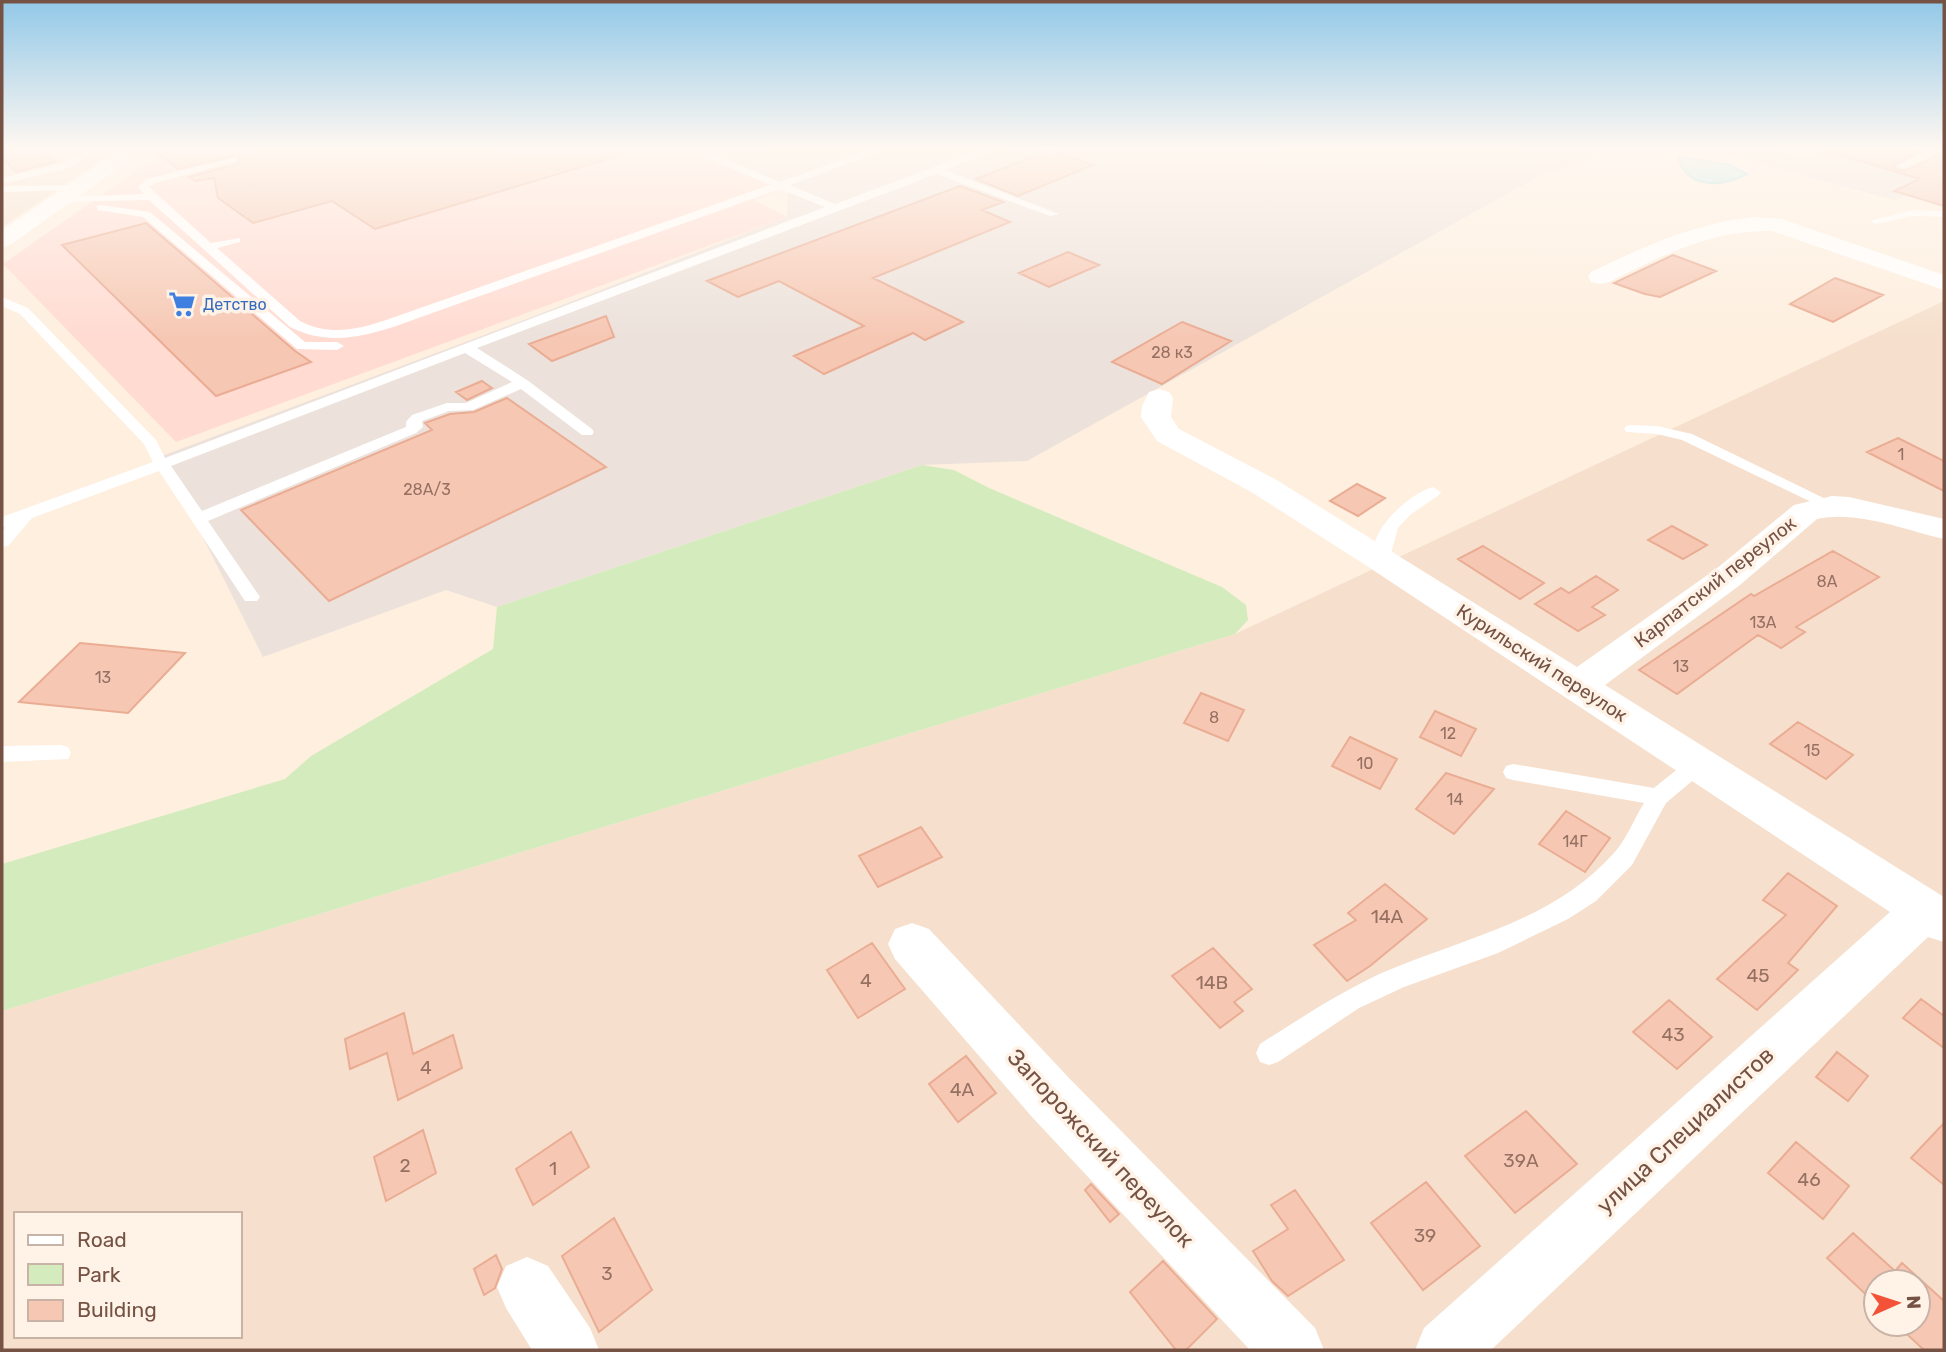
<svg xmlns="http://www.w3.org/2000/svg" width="1946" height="1352" viewBox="0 0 1946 1352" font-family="Rubik,sans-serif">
<rect width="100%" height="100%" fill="#feefdf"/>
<path fill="#f6e0cd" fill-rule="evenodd" d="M2,147H121L2,227Z
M1944,301V1350H2V1011L1235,634ZM16,1214H240V1336H16ZM1876,1282H1918V1324H1876Z"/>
<path fill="#ffdbd2" d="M170,147H699L788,187L754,200L787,217L176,442L3,264Z"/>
<path fill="#ece2db" d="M699,147H1628L1541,175L1027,461L922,465L497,607L446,590L263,657L162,456L532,317L787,217L788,187Z
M1701,147H1944V182L1894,200Z"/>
<path fill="#d4ecbd" d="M922,465L954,470L989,488L1222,587L1246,605L1248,620L1235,634L2,1011V864L285,779L311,756L493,649L497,607Z"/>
<path fill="#b2e6e9" stroke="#97d7db" stroke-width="2" d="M1678,156L1730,165L1747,174C1722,187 1686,190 1678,156Z"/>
<path fill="#f6c8b4" stroke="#eaac93" stroke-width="2" d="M2,147H35L55,162L16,172L2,158Z
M623,147L624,154L375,229L332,201L253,223L218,198L214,178L195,181L189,177L238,164L239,155L178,169L150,148Z
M1837,147H1927L1894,165L1896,169L1905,171L1944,153V206L1894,191L1920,179L1836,154Z
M1050,150L1093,165L1018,196L976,179Z
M960,186L1003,202L982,210L1010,222L873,278L963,322L925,340L913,333L824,374L794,356L864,326L779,281L738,297L707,281Z
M146,223L295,351L311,362L216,396L62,245Z
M1068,252L1099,265L1049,287L1019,273Z
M1673,255L1716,271L1660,297L1645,294L1614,283Z
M1835,278L1883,295L1833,322L1790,304Z
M606,316L614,337L552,361L529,344Z
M1182,322L1231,341L1162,384L1112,362Z
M482,381L492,388L467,400L456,392Z
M507,398L606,467L329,601L241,510L432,430L425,423L450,414L474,412Z
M1898,438L1944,461V491L1867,452Z
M1357,484L1385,498L1358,516L1330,501Z
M1672,526L1707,545L1683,559L1648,540Z
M1483,546L1544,583L1520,599L1458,559Z
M1833,551L1879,577L1796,627L1805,632L1781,648L1758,635L1677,694L1639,670L1751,594L1754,596Z
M1596,576L1618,590L1592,607L1605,615L1578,631L1535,604L1561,588L1569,593Z
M80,643L185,653L128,713L19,702Z
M1201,693L1244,710L1228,741L1184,723Z
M1435,711L1476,729L1461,756L1420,737Z
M1798,722L1853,755L1826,779L1770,744Z
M1350,737L1397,759L1380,789L1332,766Z
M1446,773L1494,789L1454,834L1416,809Z
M1566,811L1610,838L1585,872L1539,844Z
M921,827L942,857L878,887L859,856Z
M1788,873L1837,906L1788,963L1798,970L1757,1010L1717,979L1786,915L1763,900Z
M1385,884L1427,919L1370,966L1347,981L1314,945L1356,920L1348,913Z
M872,943L905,989L858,1018L827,970Z
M1213,948L1252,989L1234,1002L1243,1011L1220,1028L1172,976Z
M1921,999L1944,1016V1048L1903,1018Z
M1669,1000L1712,1037L1677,1069L1633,1032Z
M404,1013L413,1054L453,1035L462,1068L398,1100L387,1053L350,1069L345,1039Z
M1837,1052L1868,1076L1848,1101L1816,1077Z
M966,1056L996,1093L958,1122L929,1084Z
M1526,1111L1577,1164L1515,1213L1465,1156Z
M1944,1123V1185L1911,1158Z
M423,1130L436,1173L386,1201L374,1157Z
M571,1132L589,1167L533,1205L516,1169Z
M1796,1142L1849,1186L1823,1219L1768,1173Z
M1426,1182L1480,1246L1423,1290L1371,1223Z
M1091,1184L1119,1214L1110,1222L1085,1190Z
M1295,1190L1344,1260L1288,1296L1272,1281L1253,1251L1288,1229L1271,1205Z
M614,1218L652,1290L599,1332L562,1256Z
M1853,1233L1895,1271L1902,1263L1944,1301V1350H1924L1896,1324H1918V1282H1876V1304L1827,1258Z
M496,1255L502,1269L495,1288L484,1295L474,1269Z
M1163,1261L1217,1319L1186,1350H1176L1130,1292Z"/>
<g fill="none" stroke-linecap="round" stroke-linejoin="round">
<path fill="#fff" fill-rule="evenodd" d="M88,147H100L71,167L6,183L2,181V178L63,163Z
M681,147H696L780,182L878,147H893L790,185L835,204L988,147H1003L945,170L1059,214L1050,216L936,174L477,348L527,380L592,429L594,432L592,435H582L521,389L473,410L449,411L422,421L423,427L416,433L208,521L260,597L257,601H245L159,471L32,518L8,546L2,547V532L6,527L2,528V517L153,462L144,444L20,314L2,306V297L28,308L156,440L165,458L825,207L780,189L396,326C359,338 326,345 290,327L149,200L62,202L58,201V197L144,194L138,187L147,179L237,157V161L155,183L149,187L211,243L240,238V242L217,248L300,321C329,336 356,330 386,320L770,185ZM465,353L512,382L466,403H447L412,415L406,422V427L202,511L171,466Z
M1771,147L1803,151L1831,147L1803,157Z
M1933,147H1944V150L1906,168L1897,166Z
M79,185L83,186V190L2,192L3,186Z
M101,205L150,212L305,342H337L344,346L337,350L297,349L143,217L97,210V206Z
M1913,210L1944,211V217L1913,216L1876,224L1870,221Z
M1631,425L1657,426L1692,434L1840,506L1832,511L1826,509L1682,440L1657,434L1626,432L1624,429L1626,426Z
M1433,487L1441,492L1439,495L1410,515L1398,528L1388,564H1376C1362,535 1408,494 1433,487Z
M61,745L68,747L71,753L68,759L2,762V746Z
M1697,757L1704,759L1707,765L1704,771L1666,803L1632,865L1596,901L1568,919L1498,953L1404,987L1359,1008L1278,1062L1269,1065L1260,1062L1256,1053L1260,1044C1301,1018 1340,992 1384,972C1466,937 1552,922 1614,853C1626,840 1634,819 1644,803L1513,780L1506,778L1503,772L1506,766L1513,764L1654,788L1690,759Z"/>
<path fill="#fff" fill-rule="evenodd" d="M124,147H148L10,245L2,247V230Z
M1751,217L1782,219L1944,275V290L1772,231C1711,230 1661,256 1609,282L1600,284L1591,282L1588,277L1591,272C1643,247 1693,224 1751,217Z
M1159,389L1169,392L1173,398L1171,417L1179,429L1275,479L1577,667L1716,569L1794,505L1832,496L1849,497L1944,519V539C1905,530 1857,510 1817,519L1740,585L1605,685L1944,897V942L1928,937L1491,1350H1415L1424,1328L1890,912L1370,568L1253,493L1157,441L1141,417L1142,406L1149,392Z
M912,923L929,929L1070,1079L1315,1328L1324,1350H1250L1032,1117L895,959L888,944L895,929Z
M527,1257L548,1266L590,1328L599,1350H532L506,1308L497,1287L506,1266Z"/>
</g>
<linearGradient id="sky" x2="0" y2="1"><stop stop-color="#92c8e8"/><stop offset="0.44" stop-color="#fff8f1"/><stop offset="1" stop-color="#fff8f1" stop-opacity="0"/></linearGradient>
<rect width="1946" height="337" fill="url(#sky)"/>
<defs>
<symbol id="supermarket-bare" viewBox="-9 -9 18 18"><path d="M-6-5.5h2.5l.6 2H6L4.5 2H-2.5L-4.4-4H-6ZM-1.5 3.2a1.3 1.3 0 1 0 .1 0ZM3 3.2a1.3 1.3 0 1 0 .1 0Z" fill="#3f7fe0" stroke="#fff3e7" stroke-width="2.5" paint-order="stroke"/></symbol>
</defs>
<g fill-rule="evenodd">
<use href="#supermarket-bare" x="163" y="285" width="38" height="38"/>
</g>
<g text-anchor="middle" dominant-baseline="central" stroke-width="7" stroke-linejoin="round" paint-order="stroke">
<g font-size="16" fill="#366cbe" stroke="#fff3e7" text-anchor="start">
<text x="203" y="304">Детство</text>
</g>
<g font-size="16" fill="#967061">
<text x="1172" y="352">28 к3</text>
<text x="1901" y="454">1</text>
<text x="427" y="489">28А/3</text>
<text x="1827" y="581">8А</text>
<text x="1763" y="622">13А</text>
<text x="1681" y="666">13</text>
<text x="103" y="677">13</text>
<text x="1214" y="717">8</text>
<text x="1448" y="733">12</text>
<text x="1812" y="750">15</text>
<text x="1365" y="763">10</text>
<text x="1455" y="799">14</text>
<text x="1575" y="841">14Г</text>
</g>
<g font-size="19" fill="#765245" stroke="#fff3e7">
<text transform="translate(1715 582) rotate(-38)">Карпатский переулок</text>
<text transform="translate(1542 663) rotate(33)">Курильский переулок</text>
</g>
<g font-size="19" fill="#967061">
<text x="1387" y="916">14А</text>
<text x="1758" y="975">45</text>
<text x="866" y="980">4</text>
<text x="1212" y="982">14В</text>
<text x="1673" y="1034">43</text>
<text x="426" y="1067">4</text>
<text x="962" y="1089">4А</text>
<text x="1521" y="1160">39А</text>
<text x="405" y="1165">2</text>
<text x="553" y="1168">1</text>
<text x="1809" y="1179">46</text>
<text x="1425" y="1235">39</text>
<text x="607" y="1273">3</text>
</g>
<g font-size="23" fill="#765245" stroke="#fff3e7">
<text transform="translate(1685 1130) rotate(-43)">улица Специалистов</text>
<text transform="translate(1101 1148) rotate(47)">Запорожский переулок</text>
</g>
</g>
<rect width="1946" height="1352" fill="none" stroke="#765245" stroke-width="7"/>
<rect x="14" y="1212" width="228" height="126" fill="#fff3e7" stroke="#c8b3a6" stroke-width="2"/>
<rect x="28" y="1235" width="35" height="10" fill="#ffffff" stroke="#c8b3a6" stroke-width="2"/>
<text x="77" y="1247" font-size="21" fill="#765245">Road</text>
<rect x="28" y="1264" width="35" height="21" fill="#d4ecbd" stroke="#c8b3a6" stroke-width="2"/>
<text x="77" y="1282" font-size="21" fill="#765245">Park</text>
<rect x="28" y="1300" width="35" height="21" fill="#f6c8b4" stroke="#c8b3a6" stroke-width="2"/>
<text x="77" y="1317" font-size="21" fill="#765245">Building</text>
<g transform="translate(1897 1303) rotate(87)"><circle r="33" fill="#fff3e7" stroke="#c8b3a6" stroke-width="2"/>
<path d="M0-5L12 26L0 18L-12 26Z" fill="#f35239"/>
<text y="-10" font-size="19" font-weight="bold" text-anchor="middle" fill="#765245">N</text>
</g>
</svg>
